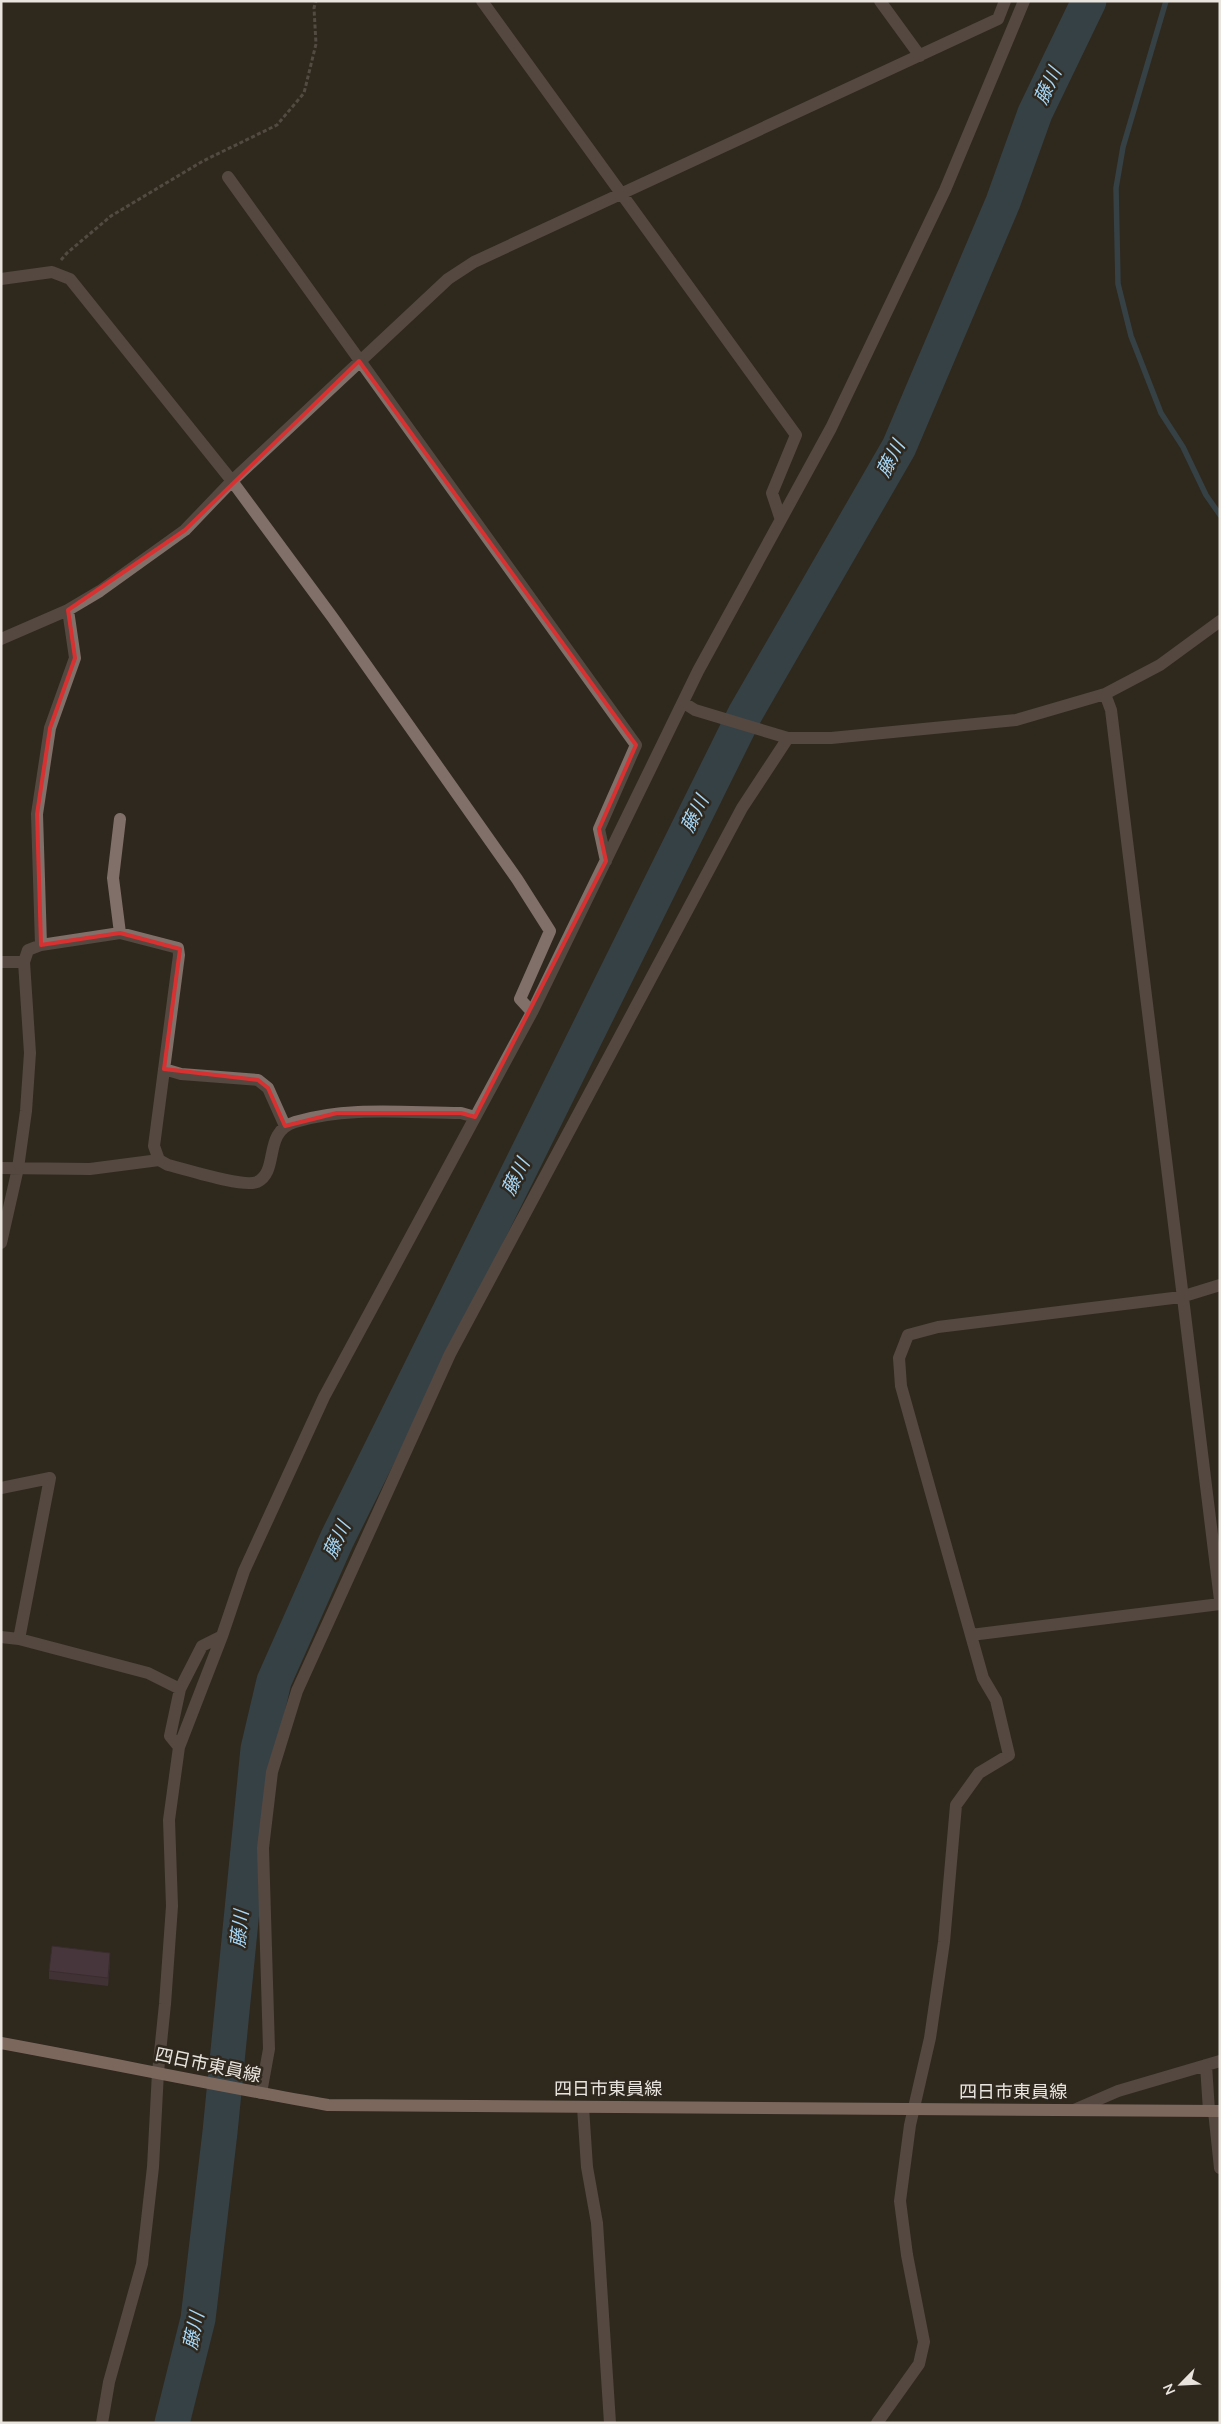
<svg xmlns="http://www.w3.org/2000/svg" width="1221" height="2424" viewBox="0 0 1221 2424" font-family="'Nunito Sans','Noto Sans JP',sans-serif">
<rect width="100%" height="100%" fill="#2f281e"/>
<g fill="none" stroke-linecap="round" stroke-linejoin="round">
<path stroke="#3d6076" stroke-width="5.5" d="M1166,1L1123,147L1116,188L1118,284L1131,336L1161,413L1183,447L1206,495L1220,515"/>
<path stroke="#3d6076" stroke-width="35" d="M172,2423L198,2319L220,2132L258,1749L274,1681L337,1539L745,714L899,447L1003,202L1035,113L1089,1"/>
<path stroke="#7c756d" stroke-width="3" stroke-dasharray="4 2.5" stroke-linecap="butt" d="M61,260L67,253L111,216L203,161L277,125L304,93L316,44L314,8L316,1"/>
<path stroke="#816f6a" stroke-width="12" d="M482,1L796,435L772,493L780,517
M880,1L920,56
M228,177L636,745L599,829L606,861
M1,279L52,272L70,279L232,481L333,618L517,879L550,931L520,999L532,1012
M1,639L68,610L100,591L185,530L232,481L448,279L474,262L998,19L1005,1
M1105,694L1111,710L1220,1600
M684,703L695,710L788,738H831L1016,720L1105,694L1160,665L1220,621
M120,933L113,878L120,819
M41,945L120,933L178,948L179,955L154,1146L159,1160
M1,962H24
M164,1069L181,1074L258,1080L268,1088L285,1126
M1,1168L90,1169L159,1160L168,1165C185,1169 243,1188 257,1182C280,1171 262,1132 295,1122C348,1106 407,1113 461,1113L475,1117
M1,1243L18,1168L26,1111L30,1053L24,962L28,950L41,945L37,814L50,728L75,658L68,610
M1,1488L50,1478L19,1639
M971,1635L1220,1604
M1,1637L19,1639L148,1673L180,1689L170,1736L179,1747
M180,1689L202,1646L222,1636
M1206,2065L1209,2111
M261,2093L269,2049L263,1848L272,1772L297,1691L450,1354L742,808L788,738
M583,2107L587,2167L597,2223L610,2423
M1074,2110L1118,2091L1220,2061
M1214,2111L1220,2168
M102,2423L109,2382L142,2264L153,2167L158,2072L165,2004L172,1906L169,1820L179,1747L222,1636L244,1571L324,1397L532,1012L698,671L831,428L945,190L1024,1
M877,2423L919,2364L924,2342L907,2255L900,2201L910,2125L930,2038L944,1942L956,1805L979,1773L1009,1755L996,1700L983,1678L901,1386L899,1358L908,1335L938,1327L1181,1297L1220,1285"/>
<path stroke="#dab4aa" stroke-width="12" d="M1,2043C110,2063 219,2086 328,2105L1220,2111"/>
</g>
<path fill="#563e53" d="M110,1962L108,1986L49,1979V1971Z"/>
<path fill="#463244" d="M110,1953V1962L108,1986V1978Z"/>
<path fill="#644861" stroke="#463244" d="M52,1946L110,1953L108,1978L49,1971Z"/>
<path d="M0 0H1221V2424H0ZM359,361L636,745L599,829L606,861L475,1117L461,1113H337L285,1126L268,1088L258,1080L164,1069L180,949L120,933L41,945L37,814L50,728L75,658L68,610L185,530Z" fill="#2f281e" fill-opacity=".55" fill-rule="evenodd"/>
<path fill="none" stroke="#d73131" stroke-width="4" stroke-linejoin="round" d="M359,361L636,745L599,829L606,861L475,1117L461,1113H337L285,1126L268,1088L258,1080L164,1069L180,949L120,933L41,945L37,814L50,728L75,658L68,610L185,530Z"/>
<g text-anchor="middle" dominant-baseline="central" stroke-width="5" stroke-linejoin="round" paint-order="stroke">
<g font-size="18" fill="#e9e4de" stroke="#2f281e">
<text transform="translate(208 2065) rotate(12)">四日市東員線</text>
<text x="608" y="2089">四日市東員線</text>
<text x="1013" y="2092">四日市東員線</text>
</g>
<g font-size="19" font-style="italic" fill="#a6d7f7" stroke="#2f281e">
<text transform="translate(1048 86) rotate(-65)">藤川</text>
<text transform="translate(891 459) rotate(-62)">藤川</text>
<text transform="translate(695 814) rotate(-64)">藤川</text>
<text transform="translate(516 1177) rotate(-64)">藤川</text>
<text transform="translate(337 1540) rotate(-65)">藤川</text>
<text transform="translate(240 1929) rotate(-84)">藤川</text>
<text transform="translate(194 2331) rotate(-78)">藤川</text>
</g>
</g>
<rect width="1221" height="2424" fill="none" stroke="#e9e4de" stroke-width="5"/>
<g transform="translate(1181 2384) rotate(246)" stroke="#2f281e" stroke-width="4" paint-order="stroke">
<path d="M0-4L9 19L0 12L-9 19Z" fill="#e9e4de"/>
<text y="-8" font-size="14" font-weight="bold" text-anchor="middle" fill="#e9e4de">N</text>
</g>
</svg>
